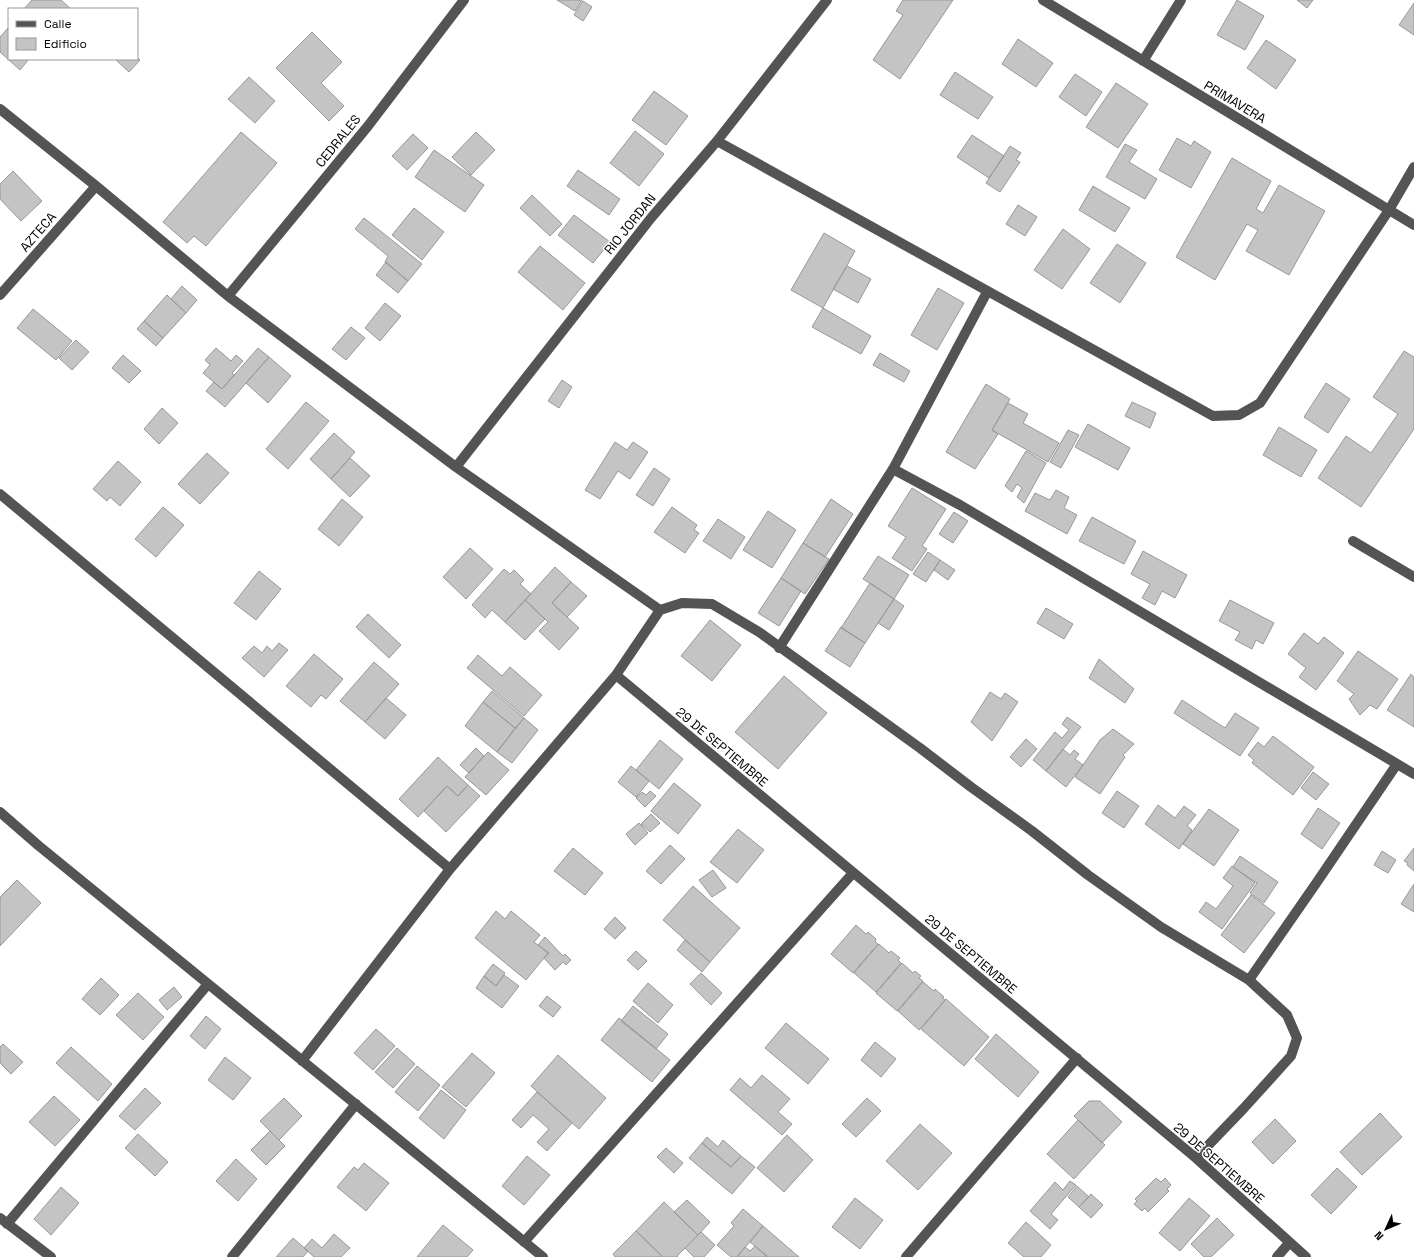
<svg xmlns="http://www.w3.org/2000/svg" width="1414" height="1257" viewBox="0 0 1414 1257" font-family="'Space Grotesk',sans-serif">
<rect width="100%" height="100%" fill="#fff"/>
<path fill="#c4c4c4" stroke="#989898" d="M32,0H61L71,9H24Z
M557,0H582L575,11Z
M903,0H953L900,79L873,60L903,15L896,11Z
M1237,0L1264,16L1245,50L1217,35Z
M1297,0H1313L1307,8Z
M583,1L592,7L583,21L574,15Z
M1414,3V35L1399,25Z
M9,27V59H29L20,70L0,52V37Z
M312,32L342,62L321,83L344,106L329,121L276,68Z
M1018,39L1053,63L1036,87L1002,64Z
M1266,40L1296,60L1276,89L1247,68Z
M137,57L140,60L129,72L115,59H137Z
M955,72L993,97L978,119L940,95Z
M1075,74L1102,92L1086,116L1059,97Z
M249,77L275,101L255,123L228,99Z
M1116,83L1148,104L1118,148L1086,127Z
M654,91L688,116L666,145L632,120Z
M635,131L664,154L639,186L610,163Z
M241,132L277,163L206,246L194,236L187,243L163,222Z
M476,132L495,150L471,175L452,157Z
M413,134L428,148L407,170L392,156Z
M972,135L1004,156L989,178L957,157Z
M1177,138L1191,146L1194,141L1211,152L1191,188L1159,170Z
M1125,144L1137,150L1129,162L1157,179L1145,199L1106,177Z
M1010,146L1021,153L1016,160L1020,162L1000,192L986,183Z
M434,150L484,185L465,212L415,177Z
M1232,158L1271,181L1256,209L1263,213L1279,185L1325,211L1289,275L1246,251L1258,230L1247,224L1215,280L1176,257Z
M578,170L620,199L609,215L567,186Z
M13,171L42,201L21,221L0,199V184Z
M1093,186L1130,208L1115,232L1079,210Z
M532,195L562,224L550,236L520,208Z
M1018,205L1037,217L1025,236L1006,224Z
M414,208L444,232L422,260L392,235Z
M574,215L610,242L593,263L558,235Z
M364,218L422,264L408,281L385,262L388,256L355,229Z
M1063,229L1090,249L1062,289L1034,270Z
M824,233L855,251L823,308L791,290Z
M1117,244L1146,263L1120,303L1090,283Z
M540,246L585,283L563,310L518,272Z
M386,262L408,281L398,293L376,275Z
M847,266L871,279L858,303L833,289Z
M182,286L197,300L186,313L171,299Z
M938,288L964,303L937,350L911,335Z
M167,295L186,313L163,338L144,321Z
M385,303L401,316L380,341L365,328Z
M823,308L871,336L861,354L812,327Z
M33,309L72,341L56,360L17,328Z
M144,321L163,338L156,346L137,329Z
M351,327L365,338L346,360L332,349Z
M76,340L89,352L72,370L59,358Z
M216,348L231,361L236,355L243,361L232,373L234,375L222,389L203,373L210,365L205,360Z
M258,348L269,357L225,407L206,391L214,382L222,389Z
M1404,351L1414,357V429L1361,507L1318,478L1346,436L1371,453L1398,414L1373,397Z
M880,353L910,371L904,382L873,365Z
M123,355L141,371L129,383L112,368Z
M269,357L291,376L268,403L246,383Z
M562,380L572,387L559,408L548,401Z
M1326,383L1350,399L1328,433L1304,417Z
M986,384L1010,399L992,430L998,434L975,469L946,452Z
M306,402L329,421L288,469L266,449Z
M1132,402L1156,413L1150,428L1125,416Z
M1008,403L1028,414L1023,423L1059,443L1048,462L992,430Z
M162,408L178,423L159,444L144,429Z
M1088,424L1130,448L1118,470L1075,447Z
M1279,427L1317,450L1301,477L1263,455Z
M1068,430L1079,435L1061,468L1050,462Z
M334,433L355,452L331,479L310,459Z
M615,442L627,450L633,442L648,452L630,479L618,471L600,499L585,490Z
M1026,451L1046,463L1024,503L1017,497L1022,488L1017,484L1012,492L1005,486Z
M207,453L229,473L200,504L178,484Z
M350,458L370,476L350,497L331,479Z
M118,461L141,482L120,506L110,497L107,501L93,489Z
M654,468L670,479L653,506L636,495Z
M912,488L946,509L922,546L927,549L912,571L892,558L906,537L888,526Z
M1056,490L1069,497L1064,508L1077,515L1067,534L1025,511L1035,493L1050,500Z
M342,499L363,517L339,546L318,529Z
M831,499L853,514L825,557L803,543Z
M163,507L184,525L156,557L135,539Z
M672,507L697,525L694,530L699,533L685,553L654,532Z
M768,511L796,530L772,568L743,550Z
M954,512L968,521L953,543L939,534Z
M1092,517L1136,541L1124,564L1079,541Z
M718,519L745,537L731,559L703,541Z
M803,543L829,559L805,594L781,578Z
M470,548L493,569L466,599L443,577Z
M1143,551L1187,575L1175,598L1162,591L1155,605L1142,598L1150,584L1131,574Z
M928,552L940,560L926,582L913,574Z
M878,556L909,575L894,599L863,579Z
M940,560L955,570L948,580L934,570Z
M555,567L571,582L552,603L579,628L559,650L539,631L548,622L525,600Z
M504,569L510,574L514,570L524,580L520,584L531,594L505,622L492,610L485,618L472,605Z
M259,571L281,589L256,620L234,603Z
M781,578L801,591L779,626L758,613Z
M571,582L587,596L567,617L552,603Z
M870,583L894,599L865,643L841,628Z
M894,599L904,606L889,630L878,623Z
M525,600L545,619L525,640L505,622Z
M1230,600L1274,623L1263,644L1256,640L1252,649L1235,640L1240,632L1219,621Z
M1046,608L1073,624L1064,639L1037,623Z
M368,614L401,645L389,658L356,627Z
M710,620L741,645L712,681L681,656Z
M841,627L865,643L850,667L825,651Z
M1304,633L1318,644L1324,637L1344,653L1316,690L1299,677L1306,668L1288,654Z
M279,643L288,650L264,677L242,658L254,646L262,653L267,646L272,651Z
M1358,651L1398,679L1377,709L1370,705L1360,715L1349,699L1354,694L1337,681Z
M314,654L343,679L326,699L321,695L311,707L286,686Z
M478,655L502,676L510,667L542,695L524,716L467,668Z
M1099,659L1134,689L1125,703L1089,678Z
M374,662L399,684L365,722L340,701Z
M1411,674L1414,677V727L1387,710Z
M784,676L827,713L778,769L735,732Z
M492,691L524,718L515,728L483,702Z
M990,692L1001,699L1005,693L1018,702L992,741L971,722Z
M386,698L406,715L385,739L365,722Z
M1182,700L1225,728L1235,713L1259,728L1240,756L1174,713Z
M483,702L515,728L497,752L465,726Z
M1067,717L1081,727L1046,771L1033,760L1055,732L1062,738L1069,730L1062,724Z
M524,718L538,730L512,763L497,752Z
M1113,729L1134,744L1123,755L1125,757L1100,794L1075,777L1100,740Z
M1273,736L1314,767L1293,795L1252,763L1254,760L1248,755L1258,742L1264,747Z
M1026,739L1037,749L1021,767L1010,757Z
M660,740L683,759L659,789L636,770Z
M476,748L484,756L469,773L460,765Z
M1063,749L1070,755L1074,750L1079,754L1075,759L1083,765L1066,787L1046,771Z
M488,752L509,770L486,795L465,777Z
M438,757L468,785L458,796L447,786L418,817L399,799Z
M631,766L649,781L636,797L618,782Z
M1313,772L1329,784L1316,800L1301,788Z
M674,783L701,805L678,834L651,811Z
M468,785L480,796L446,832L424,811L447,786L458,796Z
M650,791L656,796L645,807L636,798L642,792L646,795Z
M1117,791L1139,806L1124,828L1102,813Z
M1158,805L1175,818L1184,806L1196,815L1187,826L1192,830L1179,849L1145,824Z
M1318,808L1340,823L1322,849L1301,834Z
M1209,809L1239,830L1214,866L1183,844Z
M651,814L660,823L650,832L641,824Z
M639,823L648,833L635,845L626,834Z
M738,829L764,850L737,883L710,862Z
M670,845L685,859L661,884L646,871Z
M573,848L603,873L585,895L554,871Z
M1414,848V871L1407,865L1408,863L1404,861Z
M1382,851L1396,860L1388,873L1374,865Z
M1240,856L1278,882L1264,903L1250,893L1257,883L1233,867Z
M1232,866L1255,883L1222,929L1199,912L1206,902L1216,909L1233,886L1223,878Z
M713,870L726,888L712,897L699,880Z
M17,880L41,903L0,946V897Z
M1414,884V912L1401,904Z
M693,886L740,928L710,962L663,920Z
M1251,895L1275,913L1244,953L1221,935Z
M496,911L505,919L511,911L540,935L534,942L548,953L526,980L475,938Z
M615,917L626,928L615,939L604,929Z
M856,925L866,934L868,932L876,939L875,941L878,944L853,973L831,954Z
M545,937L563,956L565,954L571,960L566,965L563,962L555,970L544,958L549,953L538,945Z
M685,940L710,962L702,972L677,950Z
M879,944L889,953L891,951L900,958L898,960L901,963L876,992L854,973Z
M636,951L647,961L638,970L627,960Z
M902,963L913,973L915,971L921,976L919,978L923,981L897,1011L876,993Z
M493,964L505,973L496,986L484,976Z
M701,973L722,993L711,1005L690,984Z
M504,975L519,986L502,1008L476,988L484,976L496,986Z
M101,978L119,995L100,1015L82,999Z
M923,982L934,991L935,989L944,997L942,998L945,1000L919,1030L898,1011Z
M648,983L673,1005L658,1023L633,1001Z
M174,987L182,997L167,1010L159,1000Z
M138,993L164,1017L143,1040L116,1015Z
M547,996L561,1007L553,1017L539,1006Z
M946,999L989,1037L964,1066L921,1029Z
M633,1006L668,1034L656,1049L621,1021Z
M206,1016L221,1029L205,1049L190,1036Z
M619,1018L670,1060L652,1082L601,1040Z
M786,1023L829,1059L808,1084L765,1048Z
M376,1029L395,1046L373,1070L354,1053Z
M996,1034L1039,1072L1018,1097L975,1059Z
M875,1042L896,1059L881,1077L861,1060Z
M3,1044L23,1062L11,1074L0,1063V1047Z
M71,1047L112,1084L98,1101L56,1063Z
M397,1048L415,1064L393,1088L375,1072Z
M472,1053L495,1073L466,1107L442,1087Z
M558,1055L606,1098L579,1129L531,1086Z
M225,1057L251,1078L233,1100L208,1080Z
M417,1066L440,1085L418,1111L395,1092Z
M762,1075L790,1099L778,1112L792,1124L782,1135L730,1090L740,1078L751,1088Z
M145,1088L161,1103L135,1130L119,1116Z
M441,1090L466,1110L444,1139L419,1118Z
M537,1092L572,1123L547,1151L537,1142L549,1129L533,1115L521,1128L512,1120Z
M54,1096L80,1120L55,1146L29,1122Z
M284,1098L302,1116L279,1140L260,1121Z
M867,1098L881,1111L856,1137L842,1124Z
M1089,1101H1100L1122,1122L1102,1143L1074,1116Z
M1380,1113L1402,1137L1362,1175L1340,1152Z
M1275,1119L1296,1141L1273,1164L1252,1142Z
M1078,1120L1105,1145L1074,1179L1047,1154Z
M920,1124L952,1153L918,1190L886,1161Z
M270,1131L285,1146L266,1165L251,1150Z
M138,1134L168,1162L155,1176L125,1148Z
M787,1135L813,1160L784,1192L757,1168Z
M707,1137L718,1147L723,1140L741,1156L731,1167L702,1143Z
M702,1143L731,1167L741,1156L755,1167L732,1194L689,1158Z
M666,1148L683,1163L674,1173L657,1157Z
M527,1156L550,1175L524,1205L502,1186Z
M236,1159L257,1179L238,1201L216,1181Z
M364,1163L389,1183L366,1211L337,1187L354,1167L358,1170Z
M1337,1168L1357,1187L1331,1214L1311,1195Z
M1156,1178L1161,1182L1165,1178L1171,1185L1167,1189L1169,1191L1148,1212L1145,1208L1142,1211L1134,1204L1137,1201L1135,1199Z
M1070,1181L1076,1185L1051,1214L1058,1220L1050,1229L1030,1211L1055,1182L1063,1190Z
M1077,1186L1089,1197L1079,1207L1068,1197Z
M61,1187L79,1203L51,1235L34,1219Z
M1091,1194L1103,1205L1091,1218L1079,1207Z
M855,1198L883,1220L860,1249L832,1227Z
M1189,1198L1210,1216L1180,1251L1159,1233Z
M687,1200L710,1222L698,1235L674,1212Z
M664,1202L698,1235L677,1256L678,1257H663L636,1231Z
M743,1209L763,1226L737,1257H731L717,1245L734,1226L731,1223Z
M1217,1218L1234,1235L1211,1257H1204L1191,1244Z
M1026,1222L1051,1245L1041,1257H1024L1008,1243Z
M443,1225L473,1250L467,1257H417Z
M763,1226L799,1257H768L750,1242Z
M636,1231L663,1257H615L613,1254Z
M701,1232L715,1245L704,1257H694L685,1248Z
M334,1234L350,1248L341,1257H314L304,1248L312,1239L322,1248Z
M293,1238L308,1251L303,1257H276Z
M755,1246L768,1257H737L745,1247L750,1251Z"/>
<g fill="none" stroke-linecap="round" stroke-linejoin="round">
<path stroke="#545454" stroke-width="10" d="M1043,0L1414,225
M1143,61L1181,0
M0,109L96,186L228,296L456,467L660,610L616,675L450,869L302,1061
M717,141L1213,416L1239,415L1260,403L1389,210L1414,167
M0,295L96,186
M228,296L368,126L464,0
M456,467L651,218L717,141L827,0
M893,469L960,505L1414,774
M0,494L450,869
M1353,541L1414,577
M660,610L682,603L712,604L759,632L920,748L971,787L1032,831L1088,875L1161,927L1249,980L1287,1015L1297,1038L1291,1056L1244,1108L1196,1158
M779,648L893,469L987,292
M616,675L1196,1158L1306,1257
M0,812L39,846L543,1257
M1249,980L1317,882L1397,764
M0,1218L51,1257
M7,1224L208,984
M524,1242L853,873
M232,1257L356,1104
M906,1257L1077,1058
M1277,1257L1289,1243"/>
</g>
<g text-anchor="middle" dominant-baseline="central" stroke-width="3" stroke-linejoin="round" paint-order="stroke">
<g font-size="13" fill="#000" stroke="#fff">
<text transform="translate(1235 102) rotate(31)">PRIMAVERA</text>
<text transform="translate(338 141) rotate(-51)">CEDRALES</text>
<text transform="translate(630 224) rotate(-51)">RIO JORDAN</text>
<text transform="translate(38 232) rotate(-49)">AZTECA</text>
<text transform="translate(722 747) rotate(40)">29 DE SEPTIEMBRE</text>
<text transform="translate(971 954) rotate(40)">29 DE SEPTIEMBRE</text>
<text transform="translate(1219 1163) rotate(41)">29 DE SEPTIEMBRE</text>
</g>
</g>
<rect x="8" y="8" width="130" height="52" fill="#ffffff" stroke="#999999"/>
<rect x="16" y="21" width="20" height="6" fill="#545454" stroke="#999999"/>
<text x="44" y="28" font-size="12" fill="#000000">Calle</text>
<rect x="16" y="38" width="20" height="12" fill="#c4c4c4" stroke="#999999"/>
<text x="44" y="48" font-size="12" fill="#000000">Edificio</text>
<g transform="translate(1386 1229) rotate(226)" stroke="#ffffff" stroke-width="3" paint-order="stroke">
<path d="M0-3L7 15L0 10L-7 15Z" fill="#000000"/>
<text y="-6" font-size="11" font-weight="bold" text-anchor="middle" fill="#000000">N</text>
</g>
</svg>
